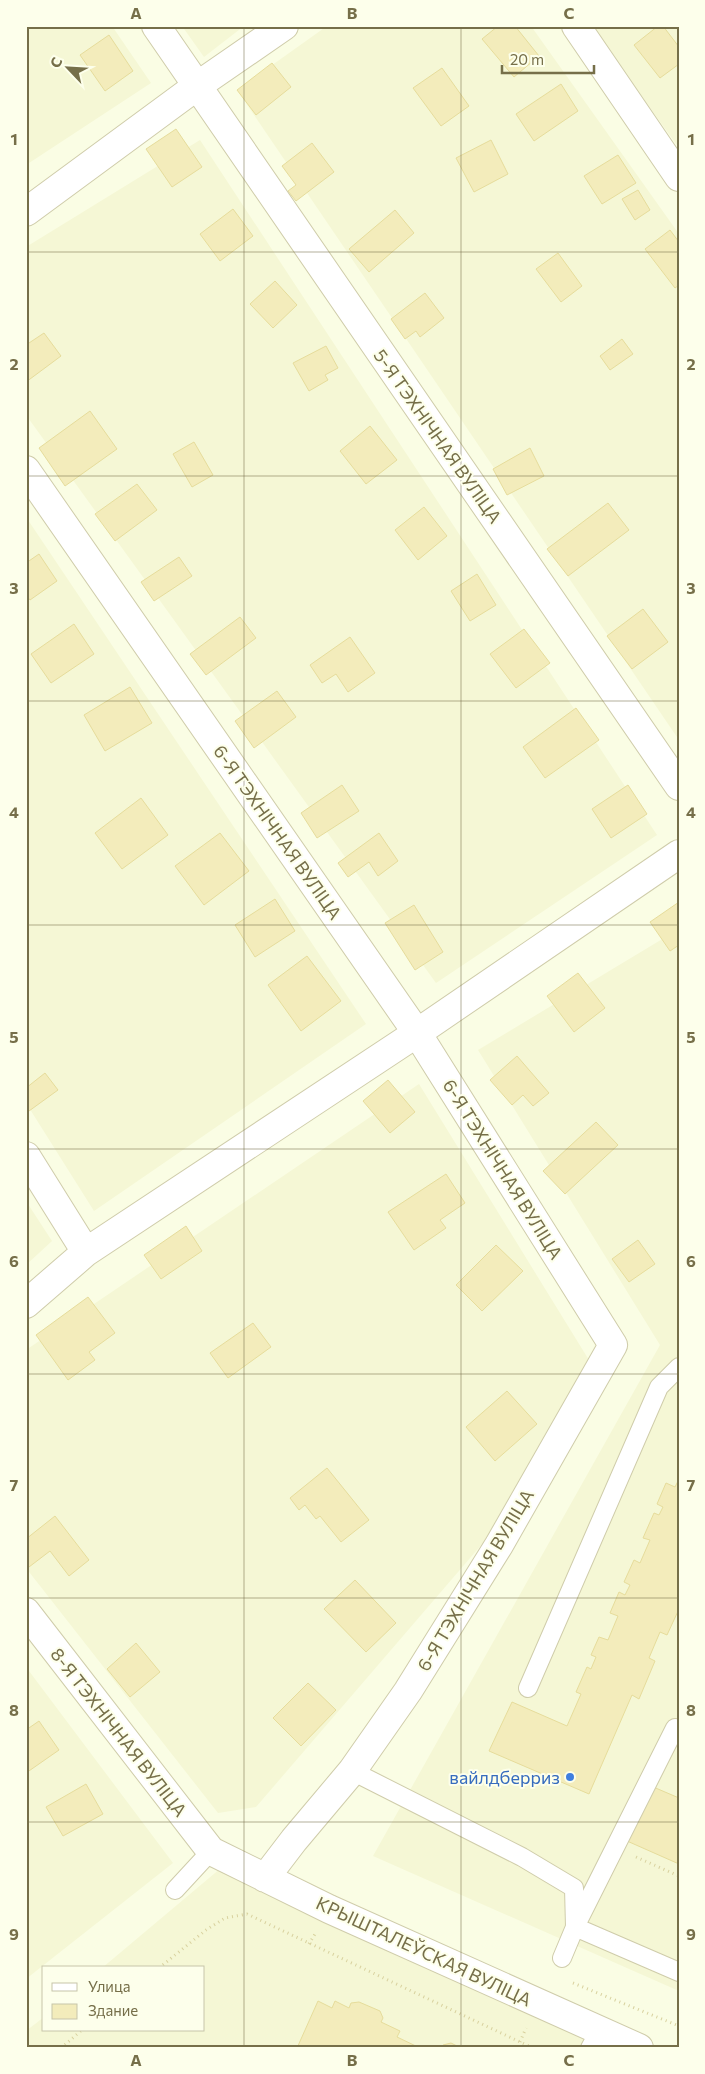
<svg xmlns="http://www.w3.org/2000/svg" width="705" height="2074" viewBox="0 0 705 2074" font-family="Commissioner,sans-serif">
<rect width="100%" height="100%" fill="#fafde4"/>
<path fill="#f5f7d5" d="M26,26H112L151,83L26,165Z
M182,26H244L204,57Z
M327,26H531L679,234V740L237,90Z
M591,26H679V148Z
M200,140L657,835L436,983L26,415V247Z
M26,517L366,1024L94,1211L26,1103Z
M679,929V1991L373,1856L660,1345L478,1050Z
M419,1084L592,1365L495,1529L256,1807L218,1813L26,1568V1350Z
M26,1201L52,1241L26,1265Z
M26,1667L173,1863L26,1979Z
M221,1868L622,2048H26V2031L44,2017V2030H204V1968H102Z"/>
<path fill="#f3ecbb" stroke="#e6dc9b" d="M498,26H515L539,56L514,77L482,39Z
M658,26H663L679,47V64L660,78L634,45Z
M109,35L133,71L105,91L80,55Z
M272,63L291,87L256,115L237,90Z
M442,68L469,106L441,126L413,88Z
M561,84L578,111L534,141L516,114Z
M176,129L202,167L172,187L146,149Z
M491,140L508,174L474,192L456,158Z
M312,143L334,172L296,201L288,191L296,185L282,166Z
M618,155L636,183L602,204L584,176Z
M638,190L650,210L635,220L622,199Z
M233,209L253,236L220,261L200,234Z
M395,210L414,233L369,272L349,249Z
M670,230L679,242V285L675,288L645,249Z
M558,253L582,286L561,302L536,269Z
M275,281L297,305L273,328L250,304Z
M425,293L444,318L420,337L416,331L405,339L391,319Z
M44,333L61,356L26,382V345Z
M622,339L633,354L610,370L600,356Z
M326,346L338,368L325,375L328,380L309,391L293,363Z
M90,411L117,449L65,486L39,448Z
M370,426L397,460L366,484L340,451Z
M194,442L213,475L192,487L173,454Z
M530,448L544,476L507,495L493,469Z
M137,484L157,510L115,541L95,514Z
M608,503L629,530L568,576L547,549Z
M424,507L447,536L418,560L395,530Z
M39,554L57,581L30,600L26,595V563Z
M179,557L192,576L154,601L141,582Z
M477,574L496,605L470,621L451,591Z
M643,609L668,642L632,669L607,636Z
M240,617L256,638L206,675L190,654Z
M74,624L94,654L51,683L31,654Z
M524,629L550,663L516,688L490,654Z
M350,637L375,673L348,692L336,674L322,683L310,665Z
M130,687L152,723L105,751L84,715Z
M277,691L296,717L254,748L235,721Z
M576,708L599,740L545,778L523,747Z
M342,785L359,811L317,838L301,813Z
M628,785L647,814L611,838L592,809Z
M141,798L168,835L122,869L95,833Z
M220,833L249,871L204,905L175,866Z
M379,833L398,861L378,876L369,862L348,877L338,863Z
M275,899L295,931L255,957L235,925Z
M679,902V945L670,951L650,922Z
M414,905L443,952L415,970L385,923Z
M307,956L341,1001L301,1031L268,985Z
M578,973L605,1008L574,1032L547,996Z
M517,1056L549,1093L533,1106L523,1095L512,1105L490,1080Z
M45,1073L58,1090L29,1111L26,1107V1088Z
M388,1080L415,1112L390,1133L363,1101Z
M596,1122L618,1145L565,1194L543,1171Z
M446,1174L465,1203L440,1220L446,1228L414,1250L388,1212Z
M186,1226L202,1251L161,1279L144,1255Z
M638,1240L655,1264L629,1282L612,1259Z
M496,1245L523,1271L482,1311L456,1285Z
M88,1297L115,1333L89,1352L95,1360L68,1380L36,1335Z
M253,1323L271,1347L228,1378L210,1353Z
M507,1391L537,1424L495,1461L466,1427Z
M327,1468L369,1520L341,1542L320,1516L316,1519L305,1505L299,1510L290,1498Z
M679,1479V1609L667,1635L660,1632L649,1658L655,1661L639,1699L632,1695L589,1794L489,1751L512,1702L567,1726L581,1694L576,1692L587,1667L591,1669L596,1657L591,1655L599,1637L608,1640L618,1616L610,1613L619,1592L625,1595L630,1585L624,1582L634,1560L640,1563L650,1540L643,1538L654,1513L659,1515L663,1507L657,1504L666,1483L675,1487Z
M55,1516L89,1560L69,1576L50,1551L29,1567L26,1564V1539Z
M355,1580L396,1623L366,1652L324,1609Z
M136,1643L160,1672L130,1697L107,1669Z
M308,1683L336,1710L301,1746L273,1718Z
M39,1721L59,1750L26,1773V1730Z
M86,1784L103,1814L63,1836L46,1807Z
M651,1786L679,1798V1864L627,1841Z
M318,2001L332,2008L335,2001L349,2008L351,2003L359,2002L380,2011L383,2018L381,2022L400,2031L397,2037L420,2048H297Z
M451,2043L461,2048H441L443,2045Z"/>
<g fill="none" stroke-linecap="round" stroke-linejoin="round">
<defs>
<path id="lane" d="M528,1688L659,1387L679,1367
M352,1771L522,1857L574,1888L575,1927
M175,1890L211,1851
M575,1927L679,1972
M562,1958L575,1927L675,1728
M590,2048L600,2030"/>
<path id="street" d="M156,26L679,786
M576,26L679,177
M26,212L197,86L284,26
M26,470L417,1033L613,1345L499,1545L408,1691L352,1771L294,1840L265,1878
M26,1156L86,1252
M26,1304L86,1252L417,1033L679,854
M26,1612L211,1851L329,1909L639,2048"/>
</defs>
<use href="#lane" stroke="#cfccaa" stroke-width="20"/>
<use href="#street" stroke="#cfccaa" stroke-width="30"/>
<path stroke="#d8d19e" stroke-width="3" stroke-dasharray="1 4" stroke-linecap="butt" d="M636,1857L679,1876
M309,1944L315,1934
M159,1968L206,1930L225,1918L247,1914L533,2048
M573,1983L679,2026
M520,2042L526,2028
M61,2048L82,2030"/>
<use href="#lane" stroke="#fff" stroke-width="18"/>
<use href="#street" stroke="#fff" stroke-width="28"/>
</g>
<path fill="none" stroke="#766f49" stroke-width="1" stroke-opacity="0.55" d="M244,26V2048M461,26V2048M26,252H679M26,476H679M26,701H679M26,925H679M26,1149H679M26,1374H679M26,1598H679M26,1822H679"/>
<circle fill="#3f7fe0" stroke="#fdffeb" stroke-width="2" cx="570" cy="1777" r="5"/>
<g text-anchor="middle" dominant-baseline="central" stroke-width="4" stroke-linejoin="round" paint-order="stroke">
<g font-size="18" fill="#766f49" stroke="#fdffeb">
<text transform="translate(438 436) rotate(55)">5-Я ТЭХНІЧНАЯ ВУЛІЦА</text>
<text transform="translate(278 832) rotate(55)">6-Я ТЭХНІЧНАЯ ВУЛІЦА</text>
<text transform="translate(503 1169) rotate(58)">6-Я ТЭХНІЧНАЯ ВУЛІЦА</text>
<text transform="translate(475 1580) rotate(-59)">6-Я ТЭХНІЧНАЯ ВУЛІЦА</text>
<text transform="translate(119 1732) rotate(52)">8-Я ТЭХНІЧНАЯ ВУЛІЦА</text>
<text transform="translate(424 1951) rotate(25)">КРЫШТАЛЕЎСКАЯ ВУЛІЦА</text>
</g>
<g font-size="18" fill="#366cbe" stroke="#fdffeb" text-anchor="end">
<text x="560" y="1777">вайлдберриз</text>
</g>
</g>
<rect width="705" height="2074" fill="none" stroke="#fdffeb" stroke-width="55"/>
<rect x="42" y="1966" width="162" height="65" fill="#fdffeb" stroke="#c7c5aa"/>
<rect x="52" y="1983" width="25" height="8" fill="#ffffff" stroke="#c7c5aa"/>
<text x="88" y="1992" font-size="15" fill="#766f49">Улица</text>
<rect x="52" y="2004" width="25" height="15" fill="#f3ecbb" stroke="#c7c5aa"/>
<text x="88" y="2016" font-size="15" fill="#766f49">Здание</text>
<g transform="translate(68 68) rotate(295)" stroke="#fdffeb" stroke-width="4" paint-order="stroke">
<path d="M0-4L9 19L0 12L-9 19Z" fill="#766f49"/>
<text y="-8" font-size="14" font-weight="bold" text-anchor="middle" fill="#766f49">С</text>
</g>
<path d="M502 65v8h92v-8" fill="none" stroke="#766f49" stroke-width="2.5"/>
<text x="510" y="65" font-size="15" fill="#766f49" stroke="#fdffeb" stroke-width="4" paint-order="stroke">20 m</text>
<rect x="28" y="28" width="650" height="2018" fill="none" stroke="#766f49" stroke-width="2"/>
<g font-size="16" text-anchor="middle" font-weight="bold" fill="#766f49">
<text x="136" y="19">A</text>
<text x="352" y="19">B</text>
<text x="569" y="19">C</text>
<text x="14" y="145">1</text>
<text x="691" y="145">1</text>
<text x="14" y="370">2</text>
<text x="691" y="370">2</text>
<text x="14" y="594">3</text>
<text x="691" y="594">3</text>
<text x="14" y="818">4</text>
<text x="691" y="818">4</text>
<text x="14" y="1043">5</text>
<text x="691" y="1043">5</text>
<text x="14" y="1267">6</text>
<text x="691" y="1267">6</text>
<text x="14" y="1491">7</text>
<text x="691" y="1491">7</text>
<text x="14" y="1716">8</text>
<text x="691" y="1716">8</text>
<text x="14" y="1940">9</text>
<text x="691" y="1940">9</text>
<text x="136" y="2066">A</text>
<text x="352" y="2066">B</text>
<text x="569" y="2066">C</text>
</g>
</svg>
